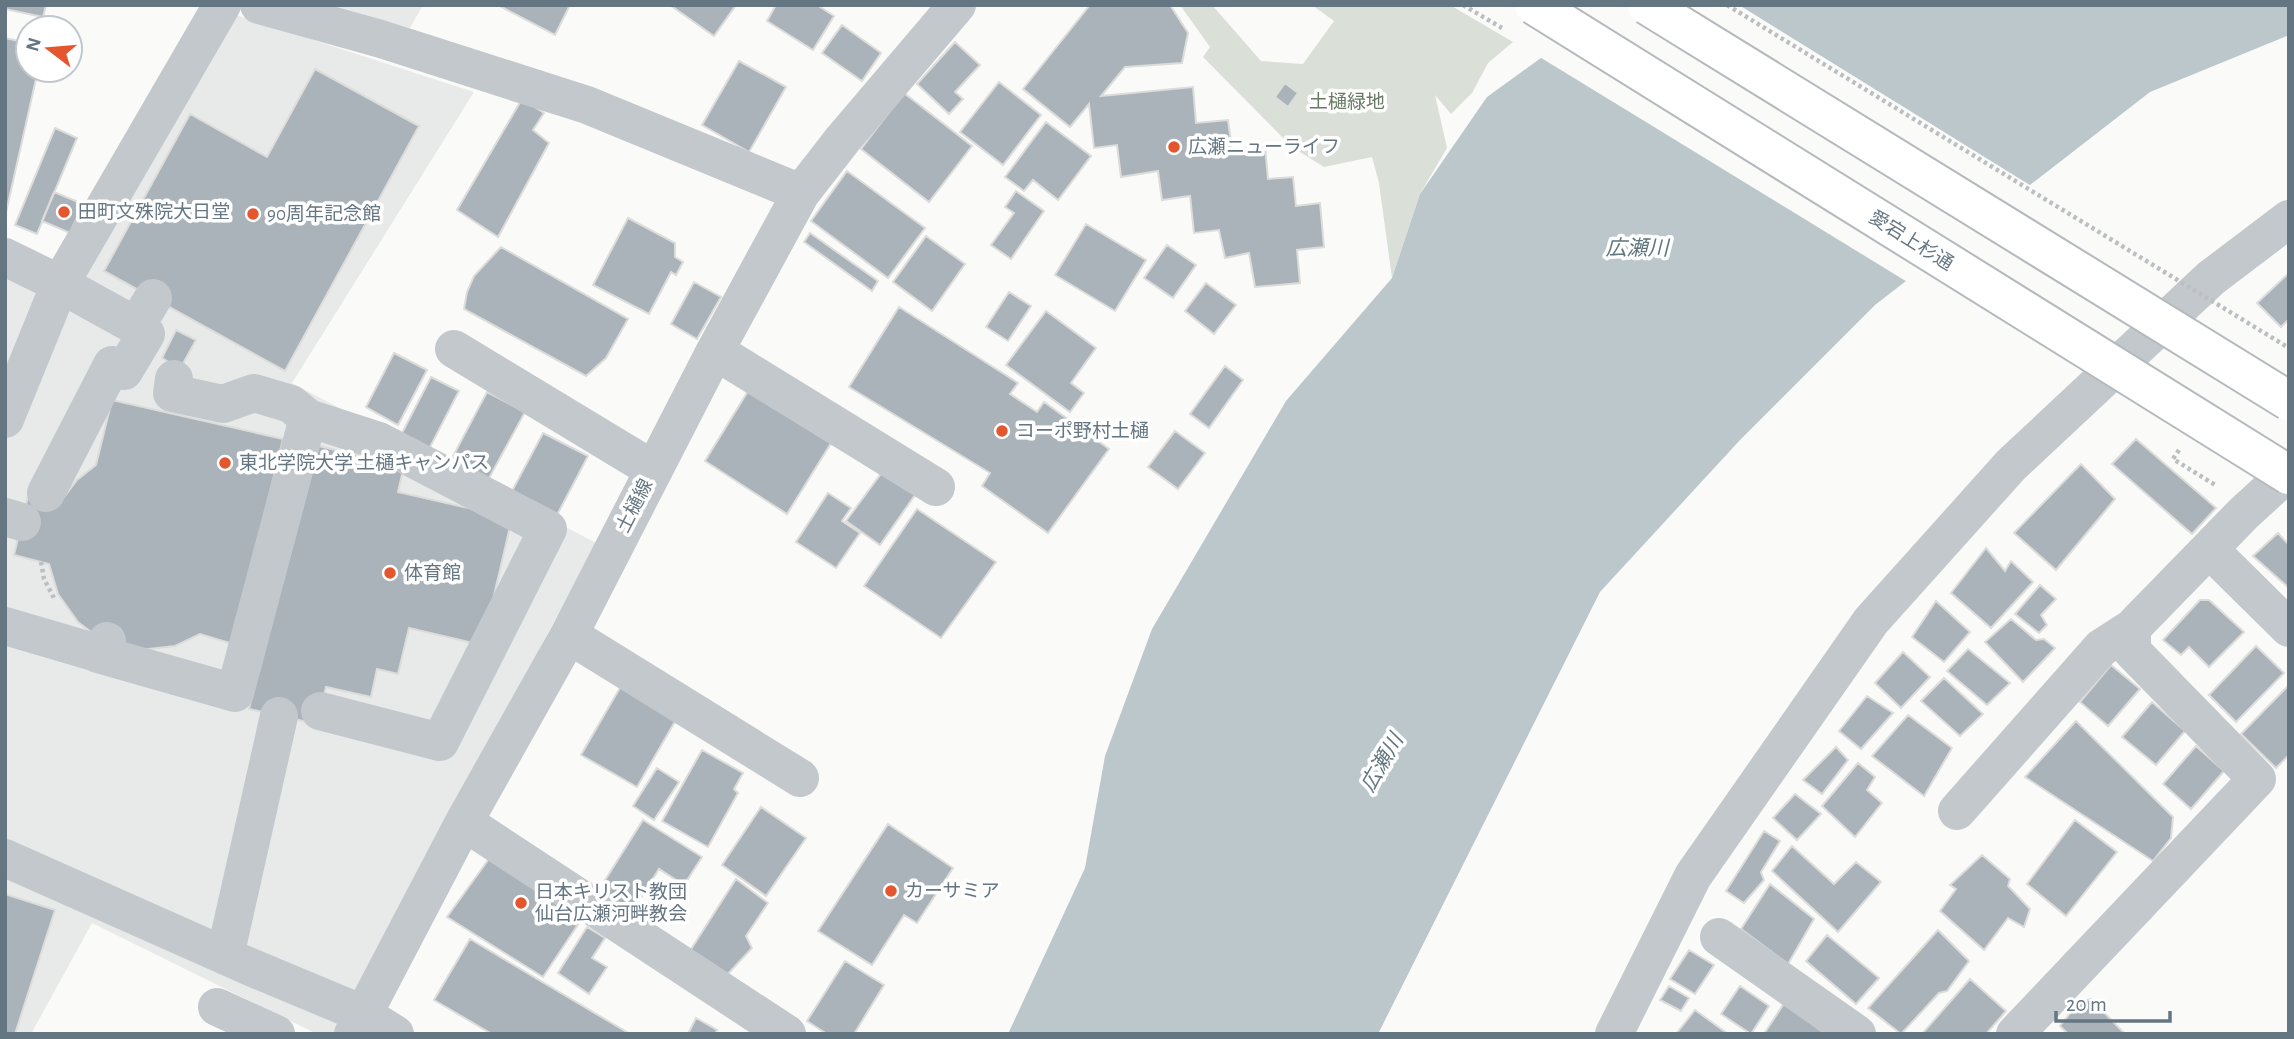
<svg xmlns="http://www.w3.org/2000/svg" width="2294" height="1039" viewBox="0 0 2294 1039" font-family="'Alegreya Sans','Noto Sans JP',sans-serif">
<rect width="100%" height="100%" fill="#fafaf8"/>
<path fill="#e8e9e9" d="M205,5L474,92L292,383L596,543L334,1034H317L92,923L31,1034H5V249L54,268Z
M331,5H423L410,28Z"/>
<path fill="#dadfd7" d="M1180,5H1212L1261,61L1303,64L1334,21L1312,5H1450L1513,42L1488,63L1472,93L1451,114L1435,95L1447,148L1420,194L1392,278L1379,183L1372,157L1324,167L1292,147L1203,57L1210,47Z"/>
<path fill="#bbc7cb" d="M1614,5H2289V35L2150,92L1875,305L1740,440L1600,592L1378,1034H1008L1085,868L1105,756L1152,629L1286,401L1392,278L1420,194L1487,97Z"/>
<path fill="#fafaf8" d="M1608,5H1739L2033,187L1909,283L1538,56Z"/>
<path fill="#aab3b9" stroke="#dcdcda" stroke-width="2" d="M5,5H46L43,17L5,9Z
M498,5H570L555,35Z
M670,5H736L714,36Z
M776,5H817L834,16L813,50L767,21Z
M1090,5H1170L1188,33L1182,63L1125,67L1101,96L1193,87L1196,123L1228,120L1232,149L1265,146L1268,179L1293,177L1296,206L1320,203L1324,247L1297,250L1300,283L1255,287L1249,253L1225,258L1219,230L1194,233L1190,196L1162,200L1158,171L1121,177L1117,145L1094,148L1089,104L1070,127L1023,89Z
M842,25L881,53L862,81L822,53Z
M5,38L28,43V70H38L5,217Z
M955,42L980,65L955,92L963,99L949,114L917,84Z
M739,61L786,87L749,152L702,125Z
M315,69L419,126L285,371L104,271L190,114L267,157Z
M999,82L1041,115L1003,165L960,132Z
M1285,83L1298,93L1288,107L1275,97Z
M904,93L972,146L929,202L861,149Z
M522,99L544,113L533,130L549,143L498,237L457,210Z
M1046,122L1091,156L1058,200L1033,180L1024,191L1005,177Z
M55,128L77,138L37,234L15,225Z
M847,171L925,228L888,278L811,221Z
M1016,191L1044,211L1011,259L991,245L1014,213L1005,207Z
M54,192L83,204L70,233L42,221Z
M628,218L675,243V257L683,262L676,275L671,272L649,314L593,285Z
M1086,224L1146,260L1115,311L1055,275Z
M810,233L878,281L872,291L804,242Z
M926,236L965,264L932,311L893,282Z
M1167,245L1196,265L1173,298L1144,278Z
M501,247L628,319L606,358L586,376L464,309L467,292L474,276Z
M2289,273V319L2281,327L2257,303Z
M694,282L721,297L697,339L671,324Z
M1206,283L1236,305L1214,334L1185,311Z
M1009,292L1031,306L1008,341L986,327Z
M899,307L1018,383L1010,394L1037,412L1044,402L1109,449L1048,533L982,486L990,473L849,387Z
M1046,311L1096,348L1071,383L1084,393L1070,412L1006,365Z
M176,330L196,340L180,369L162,358Z
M394,353L427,370L398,425L366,407Z
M1225,366L1243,380L1209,428L1190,414Z
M431,377L459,391L428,451L400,437Z
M750,388L833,440L787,514L705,461Z
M487,392L525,412L488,480L451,460Z
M112,400L283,439L233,644L200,634L175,646L140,650L95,635L78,622L58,594L49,564L14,555L30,488L64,497L77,480L96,465Z
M1175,431L1205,453L1178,489L1148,467Z
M543,433L588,456L557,515L512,491Z
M2136,439L2216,508L2192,534L2112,464Z
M310,444L404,466L398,492L512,518L485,634L490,647L409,628L398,674L377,669L371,697L326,687L317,724L249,709Z
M2081,464L2115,499L2056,570L2014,533Z
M883,471L915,495L880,545L846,521Z
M828,493L851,508L842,521L860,533L836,568L796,542Z
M917,509L996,562L941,638L864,586Z
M2278,533L2289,545V588L2253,556Z
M1986,548L2005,571L2011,561L2033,582L1991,628L1951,593Z
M2040,585L2056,599L2041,615L2047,625L2039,633L2015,614Z
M2200,600H2209L2244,632L2209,667L2189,647L2181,655L2163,640Z
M1936,601L1970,632L1944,662L1912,637Z
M2011,619L2036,640L2044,639L2055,648L2023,682L1985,642Z
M2256,646L2284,673L2236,722L2209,695Z
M1968,649L2010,683L1987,705L1947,671Z
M1903,652L1930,677L1901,708L1875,683Z
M2111,665L2140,689L2108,726L2080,702Z
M1944,678L1983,714L1960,736L1921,701Z
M2289,685V755L2276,768L2241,734Z
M621,686L677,718L637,787L581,755Z
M1867,696L1893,713L1861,749L1839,731Z
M2152,702L2185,731L2156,765L2122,737Z
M1908,715L1952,748L1924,796L1872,756Z
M2076,721L2173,817L2171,838L2153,861L2025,777Z
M2196,746L2224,771L2191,809L2163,784Z
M1836,747L1848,760L1822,794L1803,780Z
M702,750L743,773L734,789L738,793L708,847L662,821Z
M1858,763L1875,777L1867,790L1882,803L1855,837L1822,806Z
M657,768L679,782L654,820L633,806Z
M1795,794L1821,814L1797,840L1773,818Z
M761,807L806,838L766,896L722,865Z
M643,820L702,857L684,885L659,869L631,914L597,893Z
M2075,820L2117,852L2066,916L2027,884Z
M888,824L953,868L917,923L904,915L872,965L818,931Z
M1764,831L1780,841L1761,872L1764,880L1744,903L1726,891Z
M1792,846L1834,884L1856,862L1881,882L1838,932L1772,871Z
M1982,855L2010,879L2008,886L2030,909L2024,927L2008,918L1984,950L1940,911L1956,889L1950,885Z
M491,856L583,917L543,977L447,917Z
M736,879L768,903L746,936L752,948L726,976L688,954Z
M1770,884L1814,919L1788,964L1741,929Z
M5,894L55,910L15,1034H5Z
M587,927L605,938L592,958L607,967L589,994L558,973Z
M1938,930L1969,961L1947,991L1939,993L1901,1034L1868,1008Z
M1827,935L1879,978L1856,1004L1806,961Z
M470,939L630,1034H492L434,1000Z
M1689,950L1714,965L1695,994L1670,979Z
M845,961L884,985L854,1034H827L807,1021Z
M1970,979L2006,1011L1986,1034H1922Z
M1669,986L1689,998L1681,1011L1660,1000Z
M1740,986L1769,1006L1751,1034L1721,1014Z
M2091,999L2125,1034H2068L2060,1026L2077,1004Z
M1785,1002L1825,1034H1764Z
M1695,1010L1728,1034H1676Z
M696,1018L717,1030L715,1034H688Z"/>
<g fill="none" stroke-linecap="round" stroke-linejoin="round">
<path stroke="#bbbfc2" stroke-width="4.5" stroke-dasharray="3.5 3.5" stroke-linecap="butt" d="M1463,5L1502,28
M2179,450L2173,459L2217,486
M41,562L44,579L55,600"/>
<path stroke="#c3c8cc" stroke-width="38" d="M259,5L381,39L587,105L801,193
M5,257L60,284L136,326L153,298
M454,349L654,470
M715,351L936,487
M308,418L379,441L548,529L440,742L320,711
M5,419L60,284L222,5
M46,493L112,365L124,371L146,334L136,326
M5,517L22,522
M2209,549L2289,628
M5,626L104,655L107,641
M569,635L800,778
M98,654L235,693L308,418L291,404L254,393L223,404L172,393L174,379
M1957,811L2101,648L2132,628
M464,822L787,1034
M5,858L248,966L363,1014L395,1034
M1719,937L1857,1034
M225,956L279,716
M217,1007L276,1034
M353,1034L464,822L569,635L715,351L801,193L843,139L957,5
M1614,1034L1693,876L1871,621L2011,465L2211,278L2289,219
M2015,1034L2257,779L2132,651V628L2244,513L2289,472"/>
<defs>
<path id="highway-bridge" d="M1534,5L2289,475
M1647,5L2289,401"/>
</defs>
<use href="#highway-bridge" stroke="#b4b9bd" stroke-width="42" stroke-linecap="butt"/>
<path stroke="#bbbfc2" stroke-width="4.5" stroke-dasharray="3.5 3.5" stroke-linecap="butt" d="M1727,5L2289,348"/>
<use href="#highway-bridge" stroke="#fff" stroke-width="38"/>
</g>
<g fill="#e4572e" stroke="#fff" stroke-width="2.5">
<circle cx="1174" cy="147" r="7"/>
<circle cx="64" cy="212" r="7"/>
<circle cx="253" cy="214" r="7"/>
<circle cx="1002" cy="431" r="7"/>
<circle cx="225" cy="463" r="7"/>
<circle cx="390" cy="573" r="7"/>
<circle cx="891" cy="891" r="7"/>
<circle cx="521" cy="903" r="7"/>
</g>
<g text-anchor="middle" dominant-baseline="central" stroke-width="7" stroke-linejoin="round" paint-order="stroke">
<g font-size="19" fill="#687a64" stroke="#fff">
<text x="1347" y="102">土樋緑地</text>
</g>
<g font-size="19" fill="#657683" stroke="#fff" text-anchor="start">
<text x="1188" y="147">広瀬ニューライフ</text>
<text x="78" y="212">田町文殊院大日堂</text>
<text x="267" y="214">90周年記念館</text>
<text x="1016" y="431">コーポ野村土樋</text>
<text x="239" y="463">東北学院大学 土樋キャンパス</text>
<text x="404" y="573">体育館</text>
<text x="905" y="891">カーサミア</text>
<text x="535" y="892">日本キリスト教団<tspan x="535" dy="22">仙台広瀬河畔教会</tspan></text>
</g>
<g font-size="19" fill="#657683" stroke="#fff">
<text transform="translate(1911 241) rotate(32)">愛宕上杉通</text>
<text transform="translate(635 506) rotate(-63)">土樋線</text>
</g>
<g font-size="21" font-style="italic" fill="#60757c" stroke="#fff">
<text x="1637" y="248">広瀬川</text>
<text transform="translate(1382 763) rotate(-60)">広瀬川</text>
</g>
</g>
<rect width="2294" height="1039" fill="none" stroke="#657683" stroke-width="14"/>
<g transform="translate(49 49) rotate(286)"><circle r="33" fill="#ffffff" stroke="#c1c8cd" stroke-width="2"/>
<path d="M0-5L12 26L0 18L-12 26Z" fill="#e4572e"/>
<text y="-10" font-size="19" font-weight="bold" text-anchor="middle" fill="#657683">N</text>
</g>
<path d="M2056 1011v10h114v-10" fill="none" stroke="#657683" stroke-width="3.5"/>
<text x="2066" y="1011" font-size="21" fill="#657683" stroke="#ffffff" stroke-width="5" paint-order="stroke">20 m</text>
</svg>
